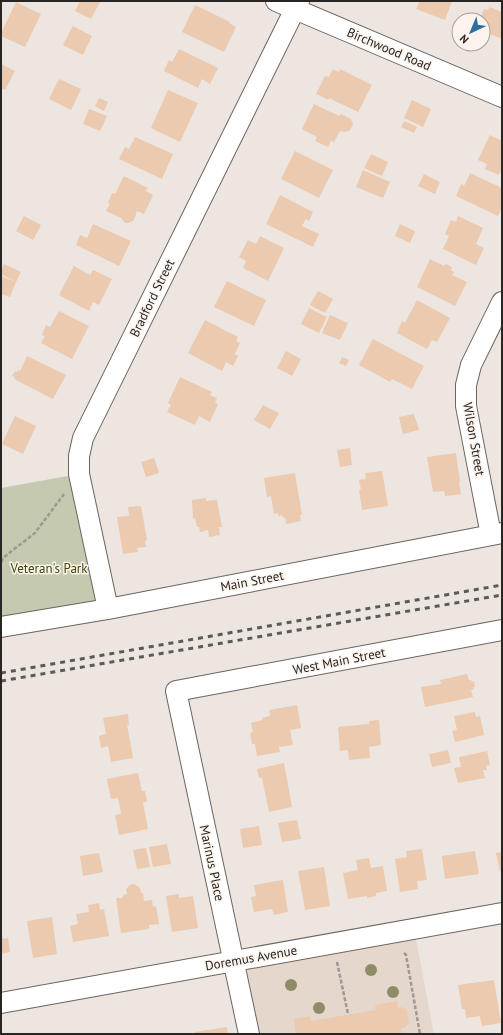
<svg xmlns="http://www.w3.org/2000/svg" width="503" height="1035" viewBox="0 0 503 1035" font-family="'PT Sans',sans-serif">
<rect width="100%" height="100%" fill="#ede5df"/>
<path fill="#e6d7cd" d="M414,929L434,1034H249L234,961Z"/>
<path fill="#c4c9b0" d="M79,474L108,609L1,627V488Z"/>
<path fill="#ebcab0" d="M80,1L100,2L91,19L75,11Z
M420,1H452L445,20L416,9Z
M16,2L41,14L25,47L1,36V33Z
M195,5L230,22L229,23L236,27L224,52L182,32Z
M490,7L502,12V39L483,31V20H480L484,9L488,10Z
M73,26L92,36L83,55L63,45Z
M179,49L218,68L210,84L202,79L198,88L164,71L169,60L172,62Z
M1,64L15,71L5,90L1,88Z
M333,69L339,72L340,69L372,85L358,112L329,98V100L316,94L325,76L329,77Z
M59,79L81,89L71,110L49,99Z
M168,90L198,103L180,142L151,128Z
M99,98L108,102L104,111L95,106Z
M412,100L431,109L423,127L404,118Z
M314,104L339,116L341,114L351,119L353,125L349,131L344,132L340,131L334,142L331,141L328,147L315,141L317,137L302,129Z
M89,109L107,116L100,131L83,124Z
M404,121L417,127L414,133L401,127Z
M490,135L502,141V168L499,175L485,169L487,164L478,160Z
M135,137L173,154L162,179L119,159L125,147L129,149Z
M295,151L333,170L319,198L281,179Z
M371,154L388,162L382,176L364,168Z
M363,170L390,182L383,198L356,187Z
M470,173L502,188V207L498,216L456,196L461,184L464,186Z
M424,174L440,182L435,194L418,186Z
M124,176L148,188L146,191L153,195L144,214L137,211L134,220L129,223H125L121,218L106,211L110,204L108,203L112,193L115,194Z
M280,195L313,212L309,221L306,219L302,226L319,234L313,247L266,224Z
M24,216L41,225L33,240L16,231Z
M458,216L483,228L476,244L484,248L476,265L443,249L449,236L445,234L451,220L456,222Z
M93,224L131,241L119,266L76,245L80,235L87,238Z
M400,224L415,231L410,243L395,236Z
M260,236L284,248L268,281L243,268L246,261L239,257L248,240L256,244Z
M430,259L444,266L446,264L452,267L451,270L454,272L452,275L467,282L455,306L417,287Z
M4,264L21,272L16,282L1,274V271Z
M74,266L90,275L93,270L112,279L99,305L93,302L89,311L59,295Z
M1,276L16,282L10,297L1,294Z
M227,281L266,300L254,326L214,307Z
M318,291L333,299L325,313L310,305Z
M417,300L450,318L437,342L432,340L427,349L397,333L402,321L405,323Z
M309,308L327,317L319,333L301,324Z
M59,311L89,326L72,359L41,343L45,336L42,335L46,325L50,327Z
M330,315L348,323L340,340L322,333Z
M205,320L238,337L236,341L240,343L235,354L238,356L233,366L226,362L222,371L188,353Z
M373,339L424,366L412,389L392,379L390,382L359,365Z
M286,351L301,359L292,376L277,368Z
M27,356L66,375L53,399L14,379L15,377L12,376L15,371L17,372L18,370L20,371Z
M342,357L349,360L346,366L339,363Z
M180,377L212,392L210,395L217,398L215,403L218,404L210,422L199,416L195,425L167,412L171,405L168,403Z
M263,405L279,413L270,429L254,420Z
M414,414L419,430L403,434L399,417Z
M15,416L36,426L23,454L2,444Z
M350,448L352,465L340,467L337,450Z
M456,453L460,482H459L461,494L445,496L444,491L433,492L427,457Z
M154,458L159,473L146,477L141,462Z
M382,471L388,506L362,510L359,490L361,489L359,480L366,479L365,473Z
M295,473L302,515H300L301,521L286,524L285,517L283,518L282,515L278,516V513L274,514L271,496L267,497L264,478Z
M206,498V501L217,500L222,527H219L220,535L209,537L208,530L200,532L199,527H197L195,518L193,519L192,500Z
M141,506L147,540L145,541L146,547L137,548L138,552L123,554L117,517L129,516L128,507Z
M467,674L469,680H471L472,682L474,681L475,687H473L474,689L471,690L473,697L425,707L421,687L441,684L440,680Z
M297,705L301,728L290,730L293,745L279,747L280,752L257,756L255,744H252L250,733L253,732L251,723L263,720L262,718L270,716L269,710Z
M475,712L476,717L480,716L484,735L455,742L452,731L457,730L454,716Z
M128,714L129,725H127L133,758L111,762L108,746L101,748L99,736L106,734L103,718Z
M379,720L381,745L369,747L370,758L349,760L348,750L340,751L338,727L369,724V721Z
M448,750L451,763L432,767L429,754Z
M487,751L490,765L486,766L487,770H483L485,778L458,783L454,768L461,767L459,757Z
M284,763L292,807L269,812L262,778H259L257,769Z
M138,773L142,791H145L147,802H143L148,829L119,835L115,815L121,814L118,798L111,799L107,779Z
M297,820L301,839L282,842L278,823Z
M259,826L262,845L243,848L240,829Z
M167,844L171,864L153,867L149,847Z
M146,848L150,867L137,869L133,850Z
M422,849L427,880L417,881L418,889L400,892L395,859L407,857L406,851Z
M475,851L479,874L445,879L442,856Z
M502,852V871H500L496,853Z
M99,853L103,872L83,876L80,856Z
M369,858L371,868L383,866L387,891L376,893V896L367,898V896L348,899L343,873L358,870L356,860Z
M324,867L330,906L305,910L298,871Z
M283,880L288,912L274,915L272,909L254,912L251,897L256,896L254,885Z
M134,884L140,888L141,893H143L144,901L152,900L153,907L156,906L159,924L149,925V929L121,933L116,898H122L124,895L127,894L126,889L130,885Z
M179,894V898L193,896L198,928L172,932L166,896Z
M99,903L100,910L104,909L109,936L73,942L70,926L78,924L76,914L89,912L88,905Z
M52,917L57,954L33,958L27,921Z
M1,931L3,939L8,938L10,952L1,954Z
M494,980L501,1023L482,1026L480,1016L466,1018L465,1009H462L458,985Z
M397,1001L398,1008L402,1007L407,1010L409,1023L405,1028H401L402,1034H296L294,1019L310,1016L311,1021L376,1010L375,1005Z
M227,1027L228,1034H195V1032Z"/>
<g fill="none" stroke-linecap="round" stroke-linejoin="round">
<defs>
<path id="minor" d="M276,1L502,97
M491,535L466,406V385L471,365L502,302
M108,609L79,474V456L83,438L299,1
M1,627L108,609L502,533
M1,1003L502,913
M249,1034L176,691L502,630"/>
</defs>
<use href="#minor" stroke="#6b645f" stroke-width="22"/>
<path stroke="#9e9894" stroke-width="2.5" stroke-dasharray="4 2" stroke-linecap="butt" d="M1,562L4,557L35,533L64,494
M404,953L406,955L420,1034
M337,962L348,1014"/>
<use href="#minor" stroke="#fff" stroke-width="20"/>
<path stroke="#5d5956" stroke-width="3" stroke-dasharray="5 5" stroke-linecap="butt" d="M1,673L502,585
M1,681L502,595"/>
</g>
<g fill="#8c8d67">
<circle cx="371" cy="970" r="6"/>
<circle cx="291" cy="985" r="6"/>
<circle cx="393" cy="992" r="6"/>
<circle cx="319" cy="1008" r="6"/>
</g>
<g text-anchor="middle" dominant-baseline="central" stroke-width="3" stroke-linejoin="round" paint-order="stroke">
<g font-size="13" fill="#282523" stroke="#fbf3ec">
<text transform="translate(389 49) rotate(23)">Birchwood Road</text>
<text transform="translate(152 298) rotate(-64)">Bradford Street</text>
<text transform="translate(474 439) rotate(80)">Wilson Street</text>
<text transform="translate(252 581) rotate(-11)">Main Street</text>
<text transform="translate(339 661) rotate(-11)">West Main Street</text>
<text transform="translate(212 863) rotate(78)">Marinus Place</text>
<text transform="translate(251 958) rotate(-10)">Doremus Avenue</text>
</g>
<g font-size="13" fill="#3d4505" stroke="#fbf3ec">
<text x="49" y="568">Veteran's Park</text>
</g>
</g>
<rect width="503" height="1035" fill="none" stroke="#282523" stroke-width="4"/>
<g transform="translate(471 32) rotate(224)"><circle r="19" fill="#fbf3ec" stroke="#a7a19c"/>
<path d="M0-3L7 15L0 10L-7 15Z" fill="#2d6fa5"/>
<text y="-6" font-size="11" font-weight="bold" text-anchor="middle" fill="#282523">N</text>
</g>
</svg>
